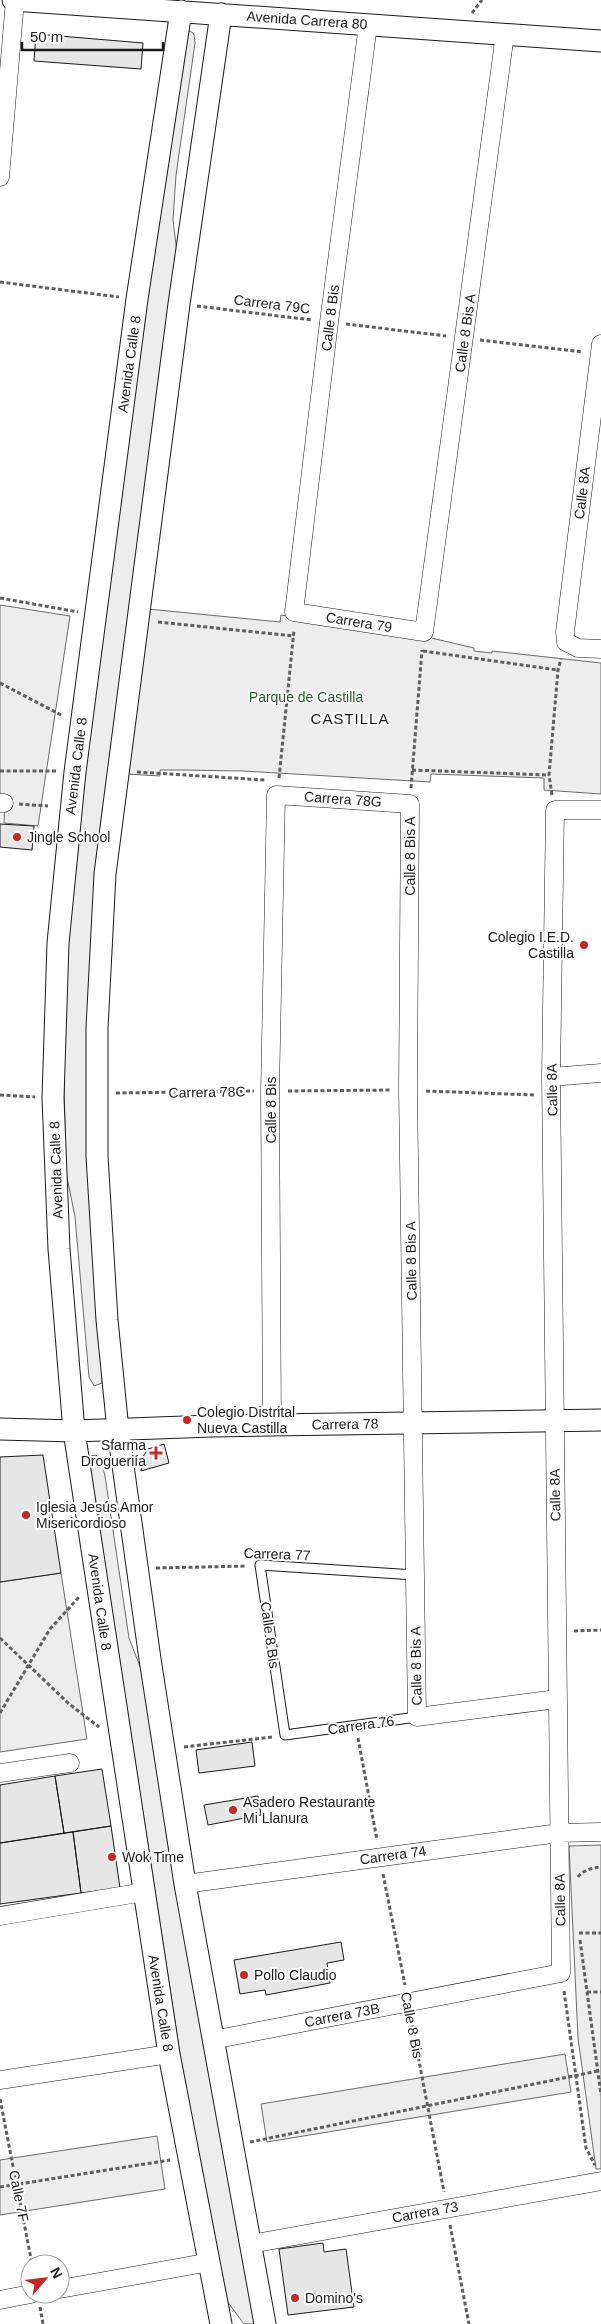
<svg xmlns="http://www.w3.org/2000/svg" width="601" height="2324" viewBox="0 0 601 2324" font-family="Helvetica,sans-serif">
<rect width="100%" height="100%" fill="#fff"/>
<path fill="#ededed" stroke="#6a6a6a" d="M190,31L194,34L195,43L176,175L173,220L177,253L103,820L102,1377V1383L94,1386L89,1377L75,1217L66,1172L63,1041L66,978L76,841L182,35Z
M0,605L70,616L38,826L4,823L5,800L0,795Z
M148,609L280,622L281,615L427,637L474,648V651L492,653V651L601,663V794L544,790V778L431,774L430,782L243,771L184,770H160V776L127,774Z
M96,1455L101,1460L105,1476L129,1638L141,1669L204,2045L256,2324H244L224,2297L181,2061L89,1461L91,1456Z
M61,1573L87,1739L0,1752V1582Z
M601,1845V2169H596L578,2038L569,1846Z
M565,2054L571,2092L267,2142L261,2104Z
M157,2136L165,2189L0,2215V2160Z"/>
<path fill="#e6e6e6" stroke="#1a1a1a" d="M36,34L143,43L141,69L34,61Z
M0,824L34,826L32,850L0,847Z
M164,1444L169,1463L141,1471L142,1458L148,1449Z
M43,1455L61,1573L0,1582V1457Z
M252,1742L255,1766L199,1773L196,1750Z
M102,1769L111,1826L64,1833L55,1776Z
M55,1776L64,1833L0,1843V1785Z
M258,1796L261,1815L208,1825L204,1805Z
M111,1826L120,1888L81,1893L73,1832Z
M73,1832L81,1893L0,1904V1843Z
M341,1942L344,1960L327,1963L330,1983L266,1995L265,1990L240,1994L234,1960Z
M323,2243L324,2252L346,2249L354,2307L288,2315L279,2249Z"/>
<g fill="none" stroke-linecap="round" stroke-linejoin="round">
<defs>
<path id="service" d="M415,1575L260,1565L285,1735L417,1717"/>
<path id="minor" d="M368,25L329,322L294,612L424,632L505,34
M0,177L15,0
M601,344L565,632L566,642L578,648L601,649
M0,803H4
M551,1077L601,1073
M272,1425L270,1091L276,795L410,804L408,1090L417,1717L557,1699
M0,1773L70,1763
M185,1884L559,1833L601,1832
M0,1916L144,1892
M212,2040L561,1973L551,1077L555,810H601
M0,2080L169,2054
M250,2244L601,2181
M60,2289L210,2262
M0,2300L31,2294"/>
<path id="tertiary" d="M13,0L601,41
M181,11L137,299L75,772L58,943L53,1098L59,1249L74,1431L169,2054L221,2324
M221,14L179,304L105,874L97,1028V1156L107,1320L118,1430L150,1659L185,1884L265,2324
M0,1429L74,1431L212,1426L601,1420"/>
</defs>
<use href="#service" stroke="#1a1a1a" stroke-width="11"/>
<use href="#minor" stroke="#1a1a1a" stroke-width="19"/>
<use href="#tertiary" stroke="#1a1a1a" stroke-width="23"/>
<path stroke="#5f5f5f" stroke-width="3" stroke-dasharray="4 2.5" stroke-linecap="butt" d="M472,13L482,0
M0,282L119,297
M197,306L312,320
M346,324L446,336
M480,340L583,352
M0,598L78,612
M158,622L294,636
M423,651L558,670
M0,683L61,715
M412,770L549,775
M0,771H56
M137,772L265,780
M279,778L294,630
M411,788L422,650
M552,795L549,775L558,670L561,659
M19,804L48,806
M288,1091L392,1090
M426,1091L534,1095
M116,1093L254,1091
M0,1095L35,1097
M156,1568L247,1566
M574,1631L601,1630
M0,1638L68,1703L99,1727
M0,1713L50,1629L79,1597
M358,1738L377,1840
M184,1747L272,1737
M383,1874L405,1985
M578,1877C583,1870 592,1868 601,1867
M579,1933H601
M580,1940L601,2095
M564,1991L586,2148L595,2165
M587,1992H601
M411,2019L444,2192
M0,2099L32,2264
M250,2142L598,2071
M0,2187L170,2160
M450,2225L469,2324
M40,2307L43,2324"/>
<use href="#service" stroke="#fff" stroke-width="9"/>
<use href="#minor" stroke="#fff" stroke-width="18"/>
<use href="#tertiary" stroke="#fff" stroke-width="21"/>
</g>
<g fill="#c62828" stroke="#fff" stroke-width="2">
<circle cx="17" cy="837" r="5"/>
<circle cx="584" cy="945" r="5"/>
<circle cx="187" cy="1420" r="5"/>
<path d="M153.5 1445.5h5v5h5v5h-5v5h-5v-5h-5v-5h5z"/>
<circle cx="26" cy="1515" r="5"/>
<circle cx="233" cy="1810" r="5"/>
<circle cx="112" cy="1857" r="5"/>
<circle cx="244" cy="1975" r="5"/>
<circle cx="295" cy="2298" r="5"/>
</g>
<g text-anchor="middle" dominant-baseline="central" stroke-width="4" stroke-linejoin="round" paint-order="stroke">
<g font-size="14" fill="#1a1a1a" stroke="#fff">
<text transform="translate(307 20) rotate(4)">Avenida Carrera 80</text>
<text transform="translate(272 304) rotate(7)">Carrera 79C</text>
<text transform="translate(330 318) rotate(-83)">Calle 8 Bis</text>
<text transform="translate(465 333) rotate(-82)">Calle 8 Bis A</text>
<text transform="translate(129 364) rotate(-82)">Avenida Calle 8</text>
<text transform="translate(582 493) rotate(-83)">Calle 8A</text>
<text transform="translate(359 622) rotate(9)">Carrera 79</text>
<text transform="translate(76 766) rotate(-83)">Avenida Calle 8</text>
<text transform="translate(343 799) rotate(4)">Carrera 78G</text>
<text transform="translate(410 856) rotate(-90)">Calle 8 Bis A</text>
<text transform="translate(552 1090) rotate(-91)">Calle 8A</text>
<text transform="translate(207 1092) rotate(-1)">Carrera 78C</text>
<text transform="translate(271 1110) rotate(-90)">Calle 8 Bis</text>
<text transform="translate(56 1170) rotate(-92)">Avenida Calle 8</text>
<text transform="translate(411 1261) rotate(-91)">Calle 8 Bis A</text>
<text transform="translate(345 1424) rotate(-1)">Carrera 78</text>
<text transform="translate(555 1495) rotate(-91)">Calle 8A</text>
<text transform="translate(277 1554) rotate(2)">Carrera 77</text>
<text transform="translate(100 1602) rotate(82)">Avenida Calle 8</text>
<text transform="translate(270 1635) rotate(82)">Calle 8 Bis</text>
<text transform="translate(416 1666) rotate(-91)">Calle 8 Bis A</text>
<text transform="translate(361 1725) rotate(-8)">Carrera 76</text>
<text transform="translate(393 1855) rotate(-8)">Carrera 74</text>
<text transform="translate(560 1900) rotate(-91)">Calle 8A</text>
<text transform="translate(161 2003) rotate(81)">Avenida Calle 8</text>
<text transform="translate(342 2015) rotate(-11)">Carrera 73B</text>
<text transform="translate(412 2025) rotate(79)">Calle 8 Bis</text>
<text transform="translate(19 2196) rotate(79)">Calle 7F</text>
<text transform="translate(425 2212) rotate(-10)">Carrera 73</text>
</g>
<g font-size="14" fill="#2b5a34" stroke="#fff">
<text x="306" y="697">Parque de Castilla</text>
</g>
<g font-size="14" fill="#1a1a1a" stroke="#fff" text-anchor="start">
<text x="27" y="837">Jingle School</text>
<text x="574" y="937" text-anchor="end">Colegio I.E.D.<tspan x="574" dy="16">Castilla</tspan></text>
<text x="197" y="1412">Colegio Distrital<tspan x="197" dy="16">Nueva Castilla</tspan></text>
<text x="146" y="1445" text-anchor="end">Sfarma<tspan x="146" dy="16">Drogueriía</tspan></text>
<text x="36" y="1507">Iglesia Jesús Amor<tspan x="36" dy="16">Misericordioso</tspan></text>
<text x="243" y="1802">Asadero Restaurante<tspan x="243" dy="16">Mi Llanura</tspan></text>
<text x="122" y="1857">Wok Time</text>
<text x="254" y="1975">Pollo Claudio</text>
<text x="305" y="2298">Domino's</text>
</g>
<g font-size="15" letter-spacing="1" fill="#1a1a1a" stroke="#fff">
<text x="350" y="718">CASTILLA</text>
</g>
</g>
<g transform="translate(45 2279) rotate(62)"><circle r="24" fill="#ffffff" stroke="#a3a3a3"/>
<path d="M0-4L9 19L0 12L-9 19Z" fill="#c62828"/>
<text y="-8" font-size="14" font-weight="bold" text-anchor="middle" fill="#1a1a1a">N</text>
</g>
<path d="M22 42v8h141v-8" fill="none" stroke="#1a1a1a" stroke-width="2.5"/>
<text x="30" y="42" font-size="15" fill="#1a1a1a" stroke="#ffffff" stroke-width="4" paint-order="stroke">50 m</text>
</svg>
